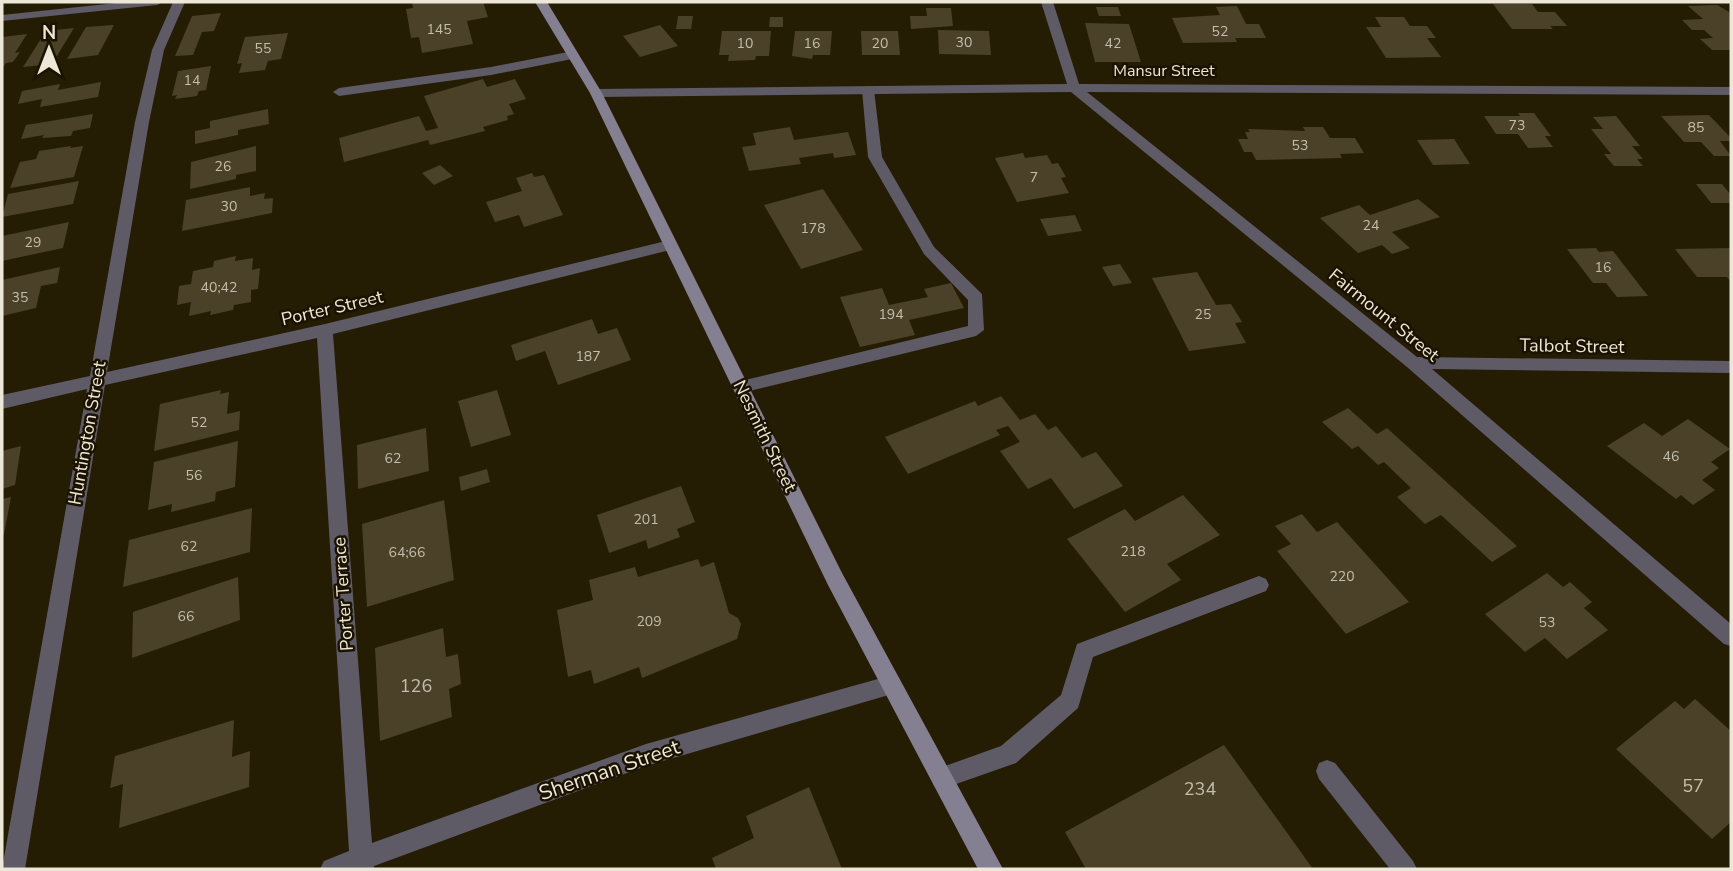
<svg xmlns="http://www.w3.org/2000/svg" width="1733" height="871" viewBox="0 0 1733 871" font-family="'Nunito Sans',sans-serif">
<rect width="100%" height="100%" fill="#251c04"/>
<path fill="#4b4128" d="M412,2H483L488,17L467,21L473,44L422,53L419,37L411,38L406,9L413,8Z
M1493,4H1532L1538,12H1555L1567,26H1550L1553,29H1512Z
M1717,5L1731,13V50H1712L1700,39L1713,38L1704,30H1692L1682,20L1703,19L1688,6Z
M1237,6L1246,24H1259L1266,38H1235L1237,42L1183,43L1172,18L1220,15L1216,7Z
M1096,7H1118L1121,16H1099Z
M926,8H951L953,26L911,29L910,16H927Z
M221,13L214,31L202,32L193,55L175,56L192,16Z
M678,16H693L691,29H676Z
M770,17H783V27H769Z
M1375,17H1404L1410,26H1427L1436,38H1427L1441,57L1386,58L1366,27H1381Z
M1085,23L1129,24L1141,62H1095Z
M114,25L98,55L67,59L86,27Z
M660,25L678,46L640,57L623,36Z
M74,28L52,64L23,67L46,31Z
M938,30L989,31L991,55L939,54Z
M722,31H771L769,56H756L755,60L728,61L729,55H719Z
M795,31H832L830,55H813L812,59L792,56Z
M861,31H898L900,55H862Z
M288,33L281,59L268,61L265,70L239,73L242,63L237,64L245,37Z
M27,34L15,53L20,52L13,62L6,63L2,69V37Z
M211,66L206,90L199,91L197,96L175,99L177,95L172,96L178,71Z
M483,79L487,87L515,79L526,99L509,104L514,114L507,116L508,120L483,127L485,131L430,145L428,140L344,162L339,138L419,116L426,131L438,128L424,96Z
M101,82L98,97L40,107L42,99L18,104L22,91L60,84L58,90Z
M268,109L269,124L238,130V135L195,144V131L210,128V121Z
M1518,113H1534L1551,136H1545L1553,147L1528,148L1518,134H1496L1484,116H1520Z
M93,114L90,128L73,131L71,136L42,138L44,135L21,139L26,125Z
M1709,115L1731,138V141H1720L1731,156H1714L1701,142H1684L1661,116Z
M1616,116L1640,146H1632L1643,159H1637L1643,166H1614L1604,154H1611L1591,129H1603L1593,117Z
M790,127L794,140L848,132L856,155L834,158L833,153L799,158L801,164L749,171L742,147L756,145L753,133Z
M1303,127H1323L1330,138H1355L1364,153L1340,154L1342,158L1256,160L1252,152H1244L1238,139H1248L1245,132H1250L1248,129L1305,131Z
M1454,139L1470,164L1433,165L1417,140Z
M71,146L70,148L83,146L74,177L10,188L20,162L36,159L39,151Z
M256,146V171L236,175V179L190,189L191,162Z
M1023,153L1025,158L1047,155L1052,164L1058,163L1066,177L1061,178L1069,193L1017,202L995,158Z
M440,165L453,176L434,185L422,173Z
M532,173L534,177L544,175L563,215L524,227L519,215L495,222L486,202L522,191L516,178Z
M79,181L73,204L2,217L8,194Z
M1696,184H1722L1731,195V203H1711Z
M250,187V196L265,193L264,199L273,198L272,213L182,231L186,200Z
M823,189L863,250L801,269L764,205Z
M1418,199L1440,217L1392,232L1410,248L1392,254L1382,245L1358,253L1320,218L1359,205L1370,215Z
M1075,215L1082,231L1048,236L1040,219Z
M69,222L63,248L2,261V236Z
M1596,248L1599,252L1613,251L1648,296L1617,297L1606,283H1593L1567,249Z
M1731,248V282L1727,277H1697L1675,249Z
M236,256L235,261L253,258L252,270L260,268L258,289L251,290V302L234,305L233,310L210,315L211,311L189,316L191,302L177,305L179,286L191,284L193,271L213,267L214,261Z
M1120,264L1132,283L1113,286L1102,267Z
M60,267L57,283L41,286L36,308L2,316V280Z
M1197,272L1216,305L1231,304L1242,322L1235,323L1246,343L1189,351L1152,278Z
M951,283L964,308L909,320L915,335L860,347L840,297L882,288L889,305L928,297L924,289Z
M592,319L598,334L617,328L631,360L558,385L545,351L516,361L511,345Z
M221,390L220,394L229,392L227,414L240,411L239,430L154,451L160,404Z
M497,390L511,435L471,447L458,401Z
M1001,396L1020,420L1035,414L1048,430L1056,426L1082,458L1096,452L1123,486L1074,509L1051,478L1028,489L1000,451L1020,442L1008,426L996,430L1000,435L908,474L885,437L975,401L978,406Z
M1348,408L1377,434L1387,428L1517,546L1492,562L1441,515L1425,524L1397,497L1411,488L1384,462L1378,465L1358,446L1352,449L1322,422Z
M1688,419L1730,449L1711,462L1719,468L1702,480L1715,490L1693,505L1681,495L1676,499L1607,446L1644,423L1662,436Z
M426,428L429,471L358,489L357,445Z
M238,441L235,487L216,492L215,501L171,512L172,504L148,510L154,462Z
M21,446L15,485L2,489V451Z
M487,469L490,482L461,491L459,477Z
M681,486L695,522L677,529L680,537L648,549L646,540L609,553L597,515Z
M1183,495L1220,535L1167,564L1181,580L1125,612L1067,539L1125,509L1135,521Z
M11,497L4,534L2,535V499Z
M444,500L454,580L367,607L362,524Z
M252,508L250,552L123,587L129,540Z
M1302,514L1317,532L1337,522L1409,602L1346,634L1277,551L1291,544L1275,526Z
M698,559L701,567L714,562L729,613L738,618L741,624L737,639L642,678L639,667L594,684L591,670L568,677L557,610L593,600L589,580L635,567L638,577Z
M1547,573L1563,587L1570,582L1592,602L1584,608L1608,630L1567,659L1545,638L1525,652L1485,614Z
M238,577L240,620L132,658L133,612Z
M443,628L446,657L458,654L461,684L449,689L452,717L380,741L375,648Z
M1695,699L1731,731V822L1712,839L1616,749L1675,701L1684,709Z
M234,720L232,757L250,751L249,787L119,828L123,784L110,788L115,756Z
M1224,745L1313,869H1086L1065,832Z
M809,787L842,869H716L712,858L754,838L746,816Z"/>
<g fill="none" stroke-linecap="round" stroke-linejoin="round">
<path fill="#5e5b67" fill-rule="evenodd" d="M573,51L577,52V58L491,75L339,96L333,92L339,88L491,67Z
M868,86L874,90L882,157L934,247L982,294L984,330L976,336L741,393L735,392L733,387L735,382L741,381L968,326V300L924,254L868,157L862,90Z
M1259,576L1266,579L1269,585L1266,591L1093,657L1078,708L1016,763L942,789L934,786L931,778L934,770L1001,746L1061,695L1077,644Z
M1327,760L1335,763L1413,861L1417,869H1390L1319,779L1316,771L1319,763Z"/>
<path fill="#5e5b67" fill-rule="evenodd" d="M126,2H163L157,5L2,21V15Z
M173,2H185L164,50L149,122L107,372L325,324L670,240L677,245L670,250L333,334L372,843L646,744L892,675L899,678L902,685L899,692L646,766L374,866V869H320L324,861L349,851L317,338L105,385L25,869H2L87,389L2,409V395L90,376L135,122L152,50Z
M1041,2H1053L1079,84L1731,87V95L1087,92L1417,357L1731,361V373L1432,369L1731,624V646L1724,644L1407,367L1071,92L596,97L590,93L596,89L1067,84Z"/>
<path fill="#847f91" fill-rule="evenodd" d="M535,2H547L602,93L842,573L1003,869H978L828,585L590,93Z"/>
</g>
<g text-anchor="middle" dominant-baseline="central" stroke-width="5" stroke-linejoin="round" paint-order="stroke">
<g font-size="14" fill="#c4beac">
<text x="439" y="29">145</text>
<text x="1220" y="31">52</text>
<text x="964" y="42">30</text>
<text x="745" y="43">10</text>
<text x="812" y="43">16</text>
<text x="880" y="43">20</text>
<text x="1113" y="43">42</text>
<text x="263" y="48">55</text>
<text x="192" y="80">14</text>
<text x="1517" y="125">73</text>
<text x="1696" y="127">85</text>
<text x="1300" y="145">53</text>
<text x="223" y="166">26</text>
<text x="1034" y="177">7</text>
<text x="229" y="206">30</text>
<text x="1371" y="225">24</text>
<text x="813" y="228">178</text>
<text x="33" y="242">29</text>
<text x="1603" y="267">16</text>
<text x="219" y="287">40;42</text>
<text x="20" y="297">35</text>
<text x="891" y="314">194</text>
<text x="1203" y="314">25</text>
<text x="588" y="356">187</text>
<text x="199" y="422">52</text>
<text x="1671" y="456">46</text>
<text x="393" y="458">62</text>
<text x="194" y="475">56</text>
<text x="646" y="519">201</text>
<text x="189" y="546">62</text>
<text x="1133" y="551">218</text>
<text x="407" y="552">64;66</text>
<text x="1342" y="576">220</text>
<text x="186" y="616">66</text>
<text x="649" y="621">209</text>
<text x="1547" y="622">53</text>
</g>
<g font-size="16" fill="#ede7d8" stroke="#1b1200">
<text x="1164" y="71">Mansur Street</text>
</g>
<g font-size="18" fill="#ede7d8" stroke="#1b1200">
<text transform="translate(332 308) rotate(-13)">Porter Street</text>
<text transform="translate(1384 315) rotate(39)">Fairmount Street</text>
<text transform="translate(1572 346) rotate(1)">Talbot Street</text>
<text transform="translate(87 433) rotate(-80)">Huntington Street</text>
<text transform="translate(765 436) rotate(64)">Nesmith Street</text>
<text transform="translate(343 594) rotate(-94)">Porter Terrace</text>
</g>
<g font-size="18" fill="#c4beac">
<text x="416" y="686">126</text>
<text x="1693" y="786">57</text>
<text x="1200" y="789">234</text>
</g>
<g font-size="21" fill="#ede7d8" stroke="#1b1200">
<text transform="translate(609 770) rotate(-19)">Sherman Street</text>
</g>
</g>
<rect width="1733" height="871" fill="none" stroke="#ede7d8" stroke-width="7"/>
<g transform="translate(49 49)" stroke="#1b1200" stroke-width="5" paint-order="stroke">
<path d="M0-5L12 26L0 18L-12 26Z" fill="#ede7d8"/>
<text y="-10" font-size="19" font-weight="bold" text-anchor="middle" fill="#ede7d8">N</text>
</g>
</svg>
